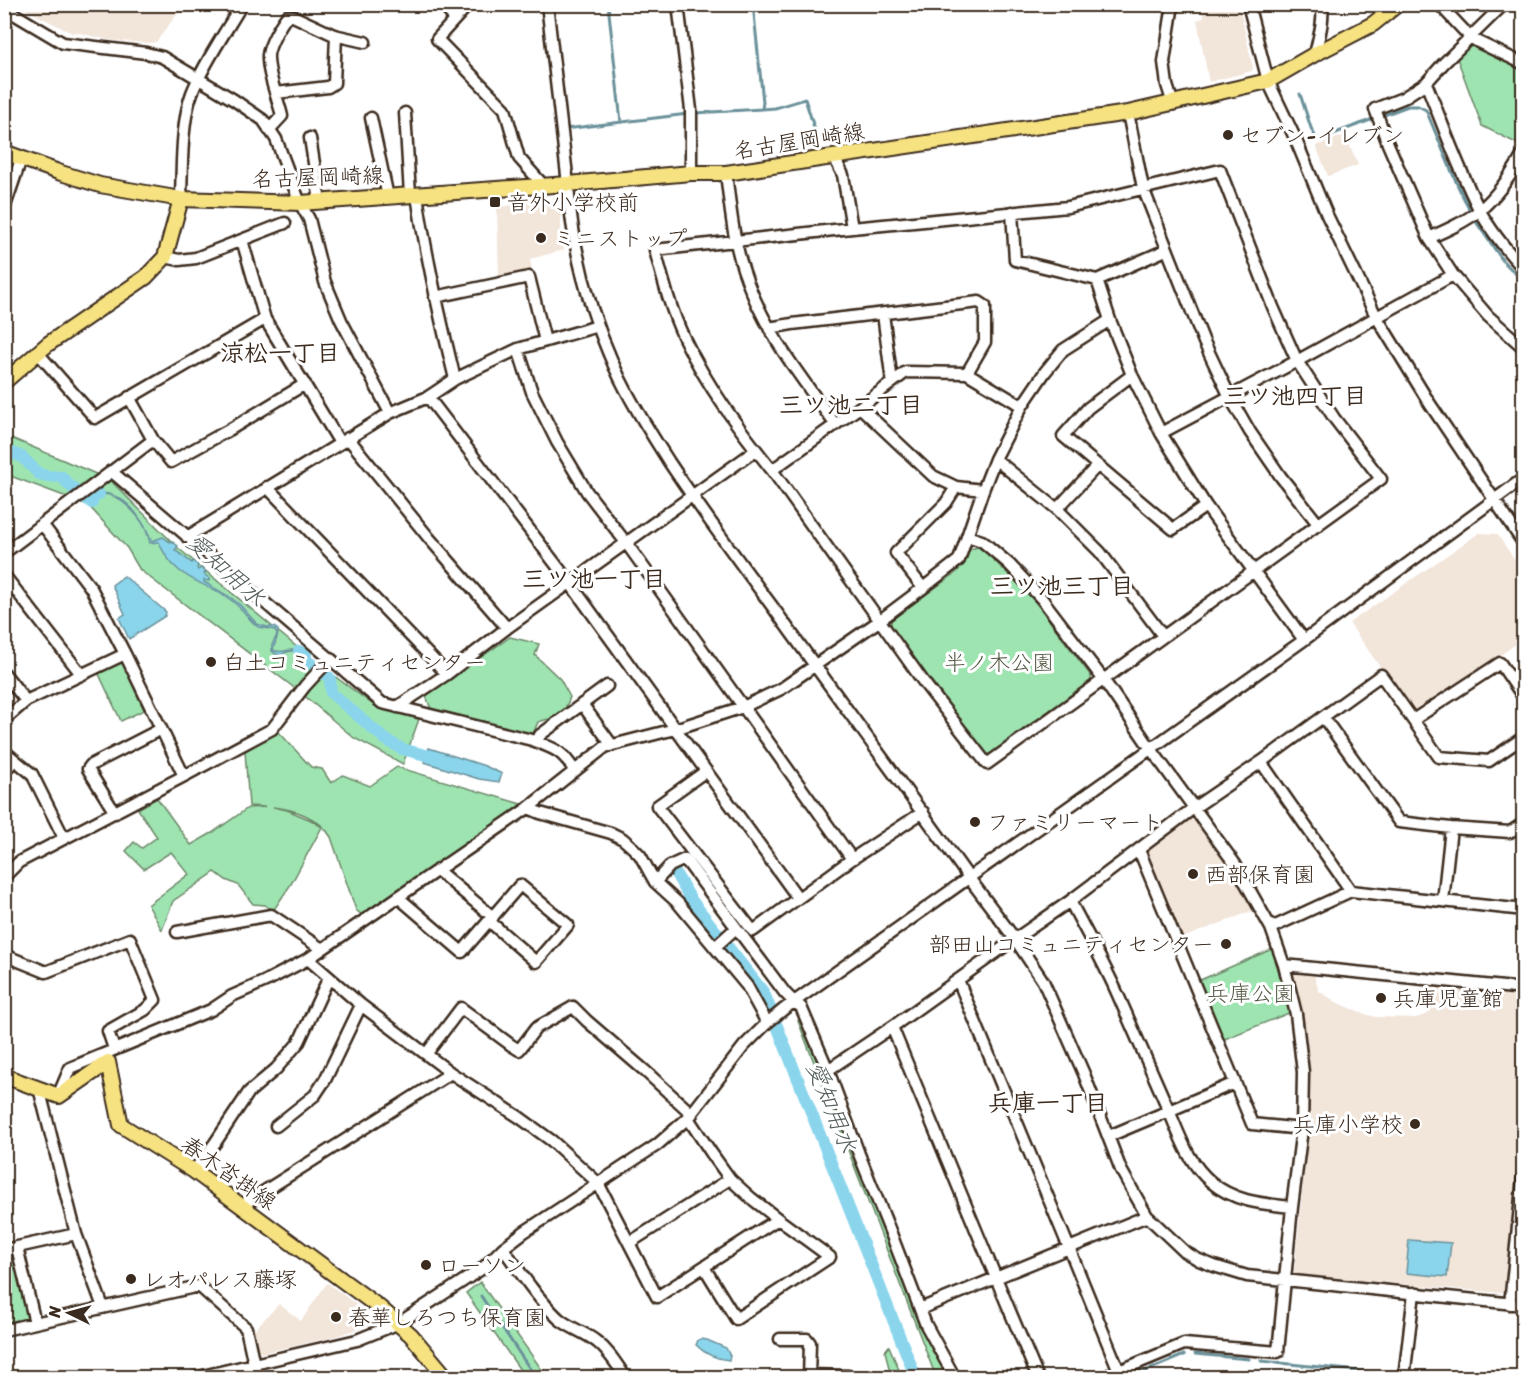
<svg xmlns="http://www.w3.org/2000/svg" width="1528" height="1382" viewBox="0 0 1528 1382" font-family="Sriracha,'Klee One',sans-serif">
<rect width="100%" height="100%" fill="#fff"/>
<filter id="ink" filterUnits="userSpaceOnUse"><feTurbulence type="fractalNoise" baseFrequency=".0167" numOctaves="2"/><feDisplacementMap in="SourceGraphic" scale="12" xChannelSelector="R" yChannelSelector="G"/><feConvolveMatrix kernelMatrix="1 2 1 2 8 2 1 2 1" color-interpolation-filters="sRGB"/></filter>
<g filter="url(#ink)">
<path fill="#f2e5da" d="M17,5H184L156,42L147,43L108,40L76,32L72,33Z
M1202,5H1239L1253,68L1252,71L1209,82L1197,20L1204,18Z
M1345,135L1358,165L1328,176L1316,146Z
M542,202L547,203L561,214V232L564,250L530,259L532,270L499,278L497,207Z
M1479,533L1497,534L1523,572V639L1418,713L1412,712L1349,623Z
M1189,820H1195L1227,864L1240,884L1254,910L1180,939L1146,857L1147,850Z
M1297,970L1313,972L1319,991L1338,1003L1365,1014L1376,1017L1416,1018L1428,1014L1431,985L1523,994V1114L1506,1289L1501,1293L1294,1274L1308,1134V1071L1303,1019L1300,999L1293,974Z
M327,1283L368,1313L367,1326L333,1337L262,1353L256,1350L252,1332L279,1304L301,1321Z"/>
<path fill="#9ee4b1" stroke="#6c8768" stroke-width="1.5" d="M1475,46L1523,69L1524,143L1522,146L1482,126L1457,58L1467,47Z
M4,435L110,480L178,548L310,658L375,706L419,719L403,764L354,738L301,693L140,570L127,548L88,505L5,474Z
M978,547L988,554L1033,599L1091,676V683L989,755L985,754L891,626V620L957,572L965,561L970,549Z
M510,637L539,644L535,655L560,679L570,697C564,716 557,717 538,722L533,734L438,714L431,709L426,696Z
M117,662L123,664L144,710L121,721L98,672Z
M277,730L311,767L322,769L331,783L343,775L370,786L397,767L521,804L517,809L362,915L356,910L331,837C319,817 294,809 273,807L287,810L311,820L322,827L291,884L273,911L265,905L253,904L238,885L226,880L215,872L173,901L162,930L148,905L189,874L171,852L144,869L126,851L134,842L142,848L157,837L138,809L157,798L191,845L212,833L248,808L265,807L249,806L245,751Z
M1272,949L1282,980L1290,1009L1289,1013L1222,1040L1198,981Z
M800,1016L802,1017L923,1329L948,1377H936L798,1021Z
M12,1254L16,1257L30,1314L27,1319L5,1324V1256Z
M480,1282L547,1377H525L466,1293Z
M889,1346L902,1377H891L885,1351Z"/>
<path fill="#8bd5ec" stroke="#6b919a" stroke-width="1.5" d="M98,493C126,492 142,519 152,541L163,537L170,542L171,541L178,546L175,550L192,563L193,561L198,565L197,568L198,570L201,568L206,572L204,574L210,579L209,581L204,580V582L230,597L240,605L257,624L267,627H274L278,630C279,638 274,643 273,650C284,656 292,643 309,655L310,661L307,663L301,662L300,660L303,654C295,650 289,650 281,655L276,654L272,651V645L277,635L275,630L258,627C248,619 242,608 231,600C202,580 174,580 159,542L150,543C148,534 144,524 138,517C129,506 107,485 94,499L96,505L93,507L90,506L89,504L91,499Z
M124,576L166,612L165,616L129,639L119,618L125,614L112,585Z
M429,748L485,766L502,774L499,782L479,779L424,762Z
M1409,1240L1451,1243L1447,1277L1406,1273Z
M701,1339L707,1340L726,1348L730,1356L729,1360C716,1359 704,1353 696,1345L698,1340Z"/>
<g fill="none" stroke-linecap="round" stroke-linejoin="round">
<path stroke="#6b919a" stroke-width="3" d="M608,4L621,122
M753,4L763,102L762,109
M1300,94L1311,128L1317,140L1408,106H1418L1426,110L1457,184L1471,213
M695,113L762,109L775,108L805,99L818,140
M565,129L688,114
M1474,219L1503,261L1524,282
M481,1296L536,1378
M1195,1354L1249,1359
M1261,1361L1398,1375
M1408,1376L1425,1378
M1129,1378L1184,1355
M1329,1378V1373"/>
<path stroke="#8bd5ec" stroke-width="12" d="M4,452H10L22,457L39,474L47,476L62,477L68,484L92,503C92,498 95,496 99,494
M299,651L306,655L305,659L330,678L331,693L385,739L402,749L441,759
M674,871L692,901L764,993L916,1378"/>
<defs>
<path id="minor" d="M442,4L455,19
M469,4L437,39L505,109L519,158L544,186
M547,4L568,184C572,247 589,310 615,368C630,401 650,432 669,462C702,511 737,559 772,606C837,697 904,786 969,878L1015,939L1043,981L1084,1074L1121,1170L1147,1216L1185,1252L1199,1260L1214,1266L1247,1276L1524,1305
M678,4L691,110V173
M1248,4L1268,81L1295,138L1327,215L1376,316L1430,404L1524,544
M1439,4L1470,37L1478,42L1524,64
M1504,4L1443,64L1426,83L1403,98L1375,109L1388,144L1429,238L1453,275L1488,316L1524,348
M4,8L63,43L146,53L162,57L234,100L263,120L276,139L300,203L309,219L325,282L341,320L390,413
M1315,54C1319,37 1324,21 1322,4
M1426,83C1443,125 1458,168 1479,209C1490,230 1507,251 1524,269
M276,93L328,87L334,83L336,35
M1173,104L1167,85L1164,62L1173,4
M405,113L410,195
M1128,113L1143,188L1204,342L1230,397L1250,432L1281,477L1319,525
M371,118L388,197
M269,130L282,116C278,99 267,73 268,55C269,45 280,25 287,16H293L334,35L365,42
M310,138L320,201
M834,157L843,175L852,228
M1220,170L1273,307L1297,361L1334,418L1381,479L987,764L925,684L772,470C739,429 707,386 684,338C671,311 663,280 655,250L852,228L1068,207Z
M726,173C730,205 733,238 743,269C762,328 799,375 835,424
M417,195C426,257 440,318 455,379
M181,199C182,168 181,122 192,93C204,63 225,33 242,4
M4,209L21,159
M1012,212L1015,260L1097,280L1166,250
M1429,238C1447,230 1465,222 1480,210C1498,195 1512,174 1524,153
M242,240L265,319L340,443
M165,257L179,260L196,258L285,223
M1097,280L1110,320L1132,375L1161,433L1206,506L1304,640
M435,297L529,277L545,341
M883,314L892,382
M769,328L792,324L979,302L985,306V342L967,373
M518,349L532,392L557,442L587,492L627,544L852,859
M38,353L95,418L265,319
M1132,375L1088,408L1063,436L1173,529L1206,506
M129,397L153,440L171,462L229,430L305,384
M428,397L570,583L798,898
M860,407L933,476L956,487L983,490
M1161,433L1297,361L1453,275
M348,438L429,538L507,628
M995,459L1057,509L1100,552L1163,636
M772,470L860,407L906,372L967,373L1022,406
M111,471L382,703L532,740C554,749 561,749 574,770
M267,487L447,674
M1057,509L1097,466
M42,524L91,588L125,654L184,776
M967,536L982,541L1009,564L1042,599L1103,679L1151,749L1235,864L1271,928L1284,965L1296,1014L1303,1072L1302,1129L1292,1207L1278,1352L1184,1344L1102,1378
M187,537L390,413L428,397L455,379L518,349L598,326
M4,553L153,440
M4,575L81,674
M923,588L896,553L946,503L956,487
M4,673L26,701
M582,704L609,741L610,746
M397,707L447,674L507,628L756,450
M1323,717L1399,822L1451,828L1510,832L1524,823
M4,720L26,701L125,654
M1413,720L1500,663L1524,698
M537,742L540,735L607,686
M4,751L32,774L64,838
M1261,762L1351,891
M4,771L15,760
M706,771L657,806L753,931L852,859L923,812
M528,808L540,813L611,833L623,839L632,847L640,855L655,882L678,903L747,986L767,1023
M115,813L88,769L91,765L161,729
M1139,850L1252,1124L1302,1129
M437,870L493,917
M4,877L19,862L184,776L272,729L305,686L330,659
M655,882L670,866L685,859L785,993L794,1002L801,1007L828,1070L859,1154L892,1236L926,1325L955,1378
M398,897L462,952L520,885L568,925L536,962L489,921
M1070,901C1086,932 1104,963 1118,995C1134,1031 1150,1067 1166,1104C1179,1132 1186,1161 1211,1182C1234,1202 1264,1204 1292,1207
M1443,901L1451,828
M1271,928L1351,891L1524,910
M177,932L271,915L322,949
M715,947L736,928
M4,955L46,972L130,939L155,1000L145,1010L108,1031L114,1049
M308,959L361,1005L451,1073L519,1117L552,1141L598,1183L657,1297L778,1219
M1284,965L1524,989
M958,980L1069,1248L1119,1371
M892,1027L996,1278L1038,1378
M427,1053L461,1008L511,1045L519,1050L536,1028L573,1007L587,1021L644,1070L692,1114
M828,1070L892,1027L1015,939L1070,901L1195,807L1261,762L1381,675L1439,757L1489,761L1524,737
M39,1088L76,1234
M58,1096L70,1068L211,1010L232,996L268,980L308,959L340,937L528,808L605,747L675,729L743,707L781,689L879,621L923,588L959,560L983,490L995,459L1022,406L1045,372L1063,350L1110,320
M688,1118L712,1154L730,1179L751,1198L778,1219L830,1257L736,1319L704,1267
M276,1126L315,1095L325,1080L361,1005
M1109,1136L1235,1083
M194,1171L215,1143L249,1092L276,1069L299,1042L329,977
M241,1206L451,1073
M629,1243L730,1179
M17,1247L35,1323
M503,1248C520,1272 537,1298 558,1318C569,1328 585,1332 597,1342C609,1351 617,1365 626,1378
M4,1250L76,1234L103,1307
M1510,1304L1524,1168
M920,1309L1147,1216
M4,1330L199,1286L246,1328L257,1378
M780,1339H807L810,1343L809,1378
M809,1375L848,1376
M194,1378L357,1340L399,1323L483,1268L503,1248L524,1232L657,1145L688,1118L744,1046L767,1023L784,1009L1304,640L1524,478
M1404,1378L1414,1293"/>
<path id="major" d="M4,152L61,173L100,185L181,199L300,203L568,184L691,173H726L1128,113L1268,81L1315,54L1373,24L1398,4
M4,382L48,344L146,277L165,257L181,199
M4,1076L59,1096L108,1062L121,1125L194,1171L380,1308L411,1335L447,1378"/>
</defs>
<use href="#minor" stroke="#3b2a1e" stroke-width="15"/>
<use href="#major" stroke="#3b2a1e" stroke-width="18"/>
<use href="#minor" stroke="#fff" stroke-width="10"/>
<use href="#major" stroke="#f6e281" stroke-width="14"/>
</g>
</g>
<g fill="#3b2a1e" stroke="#fff" stroke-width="2">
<circle cx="1228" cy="135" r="6"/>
<rect x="489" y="196" width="12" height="12" rx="3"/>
<circle cx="541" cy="238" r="6"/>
<circle cx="211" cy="662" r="6"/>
<circle cx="975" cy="822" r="6"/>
<circle cx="1193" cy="874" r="6"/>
<circle cx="1226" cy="944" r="6"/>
<circle cx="1381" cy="998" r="6"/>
<circle cx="1415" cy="1124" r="6"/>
<circle cx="426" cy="1265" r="6"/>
<circle cx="131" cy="1279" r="6"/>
<circle cx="336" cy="1317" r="6"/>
</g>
<g text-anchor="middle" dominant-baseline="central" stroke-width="6" stroke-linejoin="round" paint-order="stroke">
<g font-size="22" fill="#3b2a1e" stroke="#fff" text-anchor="start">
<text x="1240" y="135">セブン-イレブン</text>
<text x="507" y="202">音外小学校前</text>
<text x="553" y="238">ミニストップ</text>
<text x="223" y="662">白土コミュニティセンター</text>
<text x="987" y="822">ファミリーマート</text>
<text x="1205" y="874">西部保育園</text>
<text x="1214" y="944" text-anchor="end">部田山コミュニティセンター</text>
<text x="1393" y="998">兵庫児童館</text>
<text x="1403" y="1124" text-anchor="end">兵庫小学校</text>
<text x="438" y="1265">ローソン</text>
<text x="143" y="1279">レオパレス藤塚</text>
<text x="348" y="1317">春華しろつち保育園</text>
</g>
<g font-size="22" fill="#3b2a1e" stroke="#fff">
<text transform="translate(799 141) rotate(-9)">名古屋岡崎線</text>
<text transform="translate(318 177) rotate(-2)">名古屋岡崎線</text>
<text transform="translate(229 1173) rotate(35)">春木沓掛線</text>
</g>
<g font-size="22" fill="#545843" stroke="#fff">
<text x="999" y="662">半ノ木公園</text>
<text x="1251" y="993">兵庫公園</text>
</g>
<g font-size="24" font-weight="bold" fill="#3b2a1e" stroke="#fff">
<text x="280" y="353">涼松一丁目</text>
<text x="1295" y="396">三ツ池四丁目</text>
<text x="851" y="405">三ツ池二丁目</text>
<text x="594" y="579">三ツ池一丁目</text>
<text x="1062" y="586">三ツ池三丁目</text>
<text x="1048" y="1103">兵庫一丁目</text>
</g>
<g font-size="24" font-style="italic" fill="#535d5c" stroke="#fff">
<text transform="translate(226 570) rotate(42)">愛知用水</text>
<text transform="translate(832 1107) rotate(68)">愛知用水</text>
</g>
</g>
<rect width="1528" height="1382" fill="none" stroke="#fff" stroke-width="24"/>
<rect x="12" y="12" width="1504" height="1358" fill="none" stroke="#3b2a1e" stroke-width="2" filter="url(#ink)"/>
<g transform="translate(69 1313) rotate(275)" stroke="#ffffff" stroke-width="4.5" paint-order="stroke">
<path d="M0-4.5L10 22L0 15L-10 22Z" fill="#3b2a1e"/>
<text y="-9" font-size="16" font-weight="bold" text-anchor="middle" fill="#3b2a1e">N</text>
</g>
</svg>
